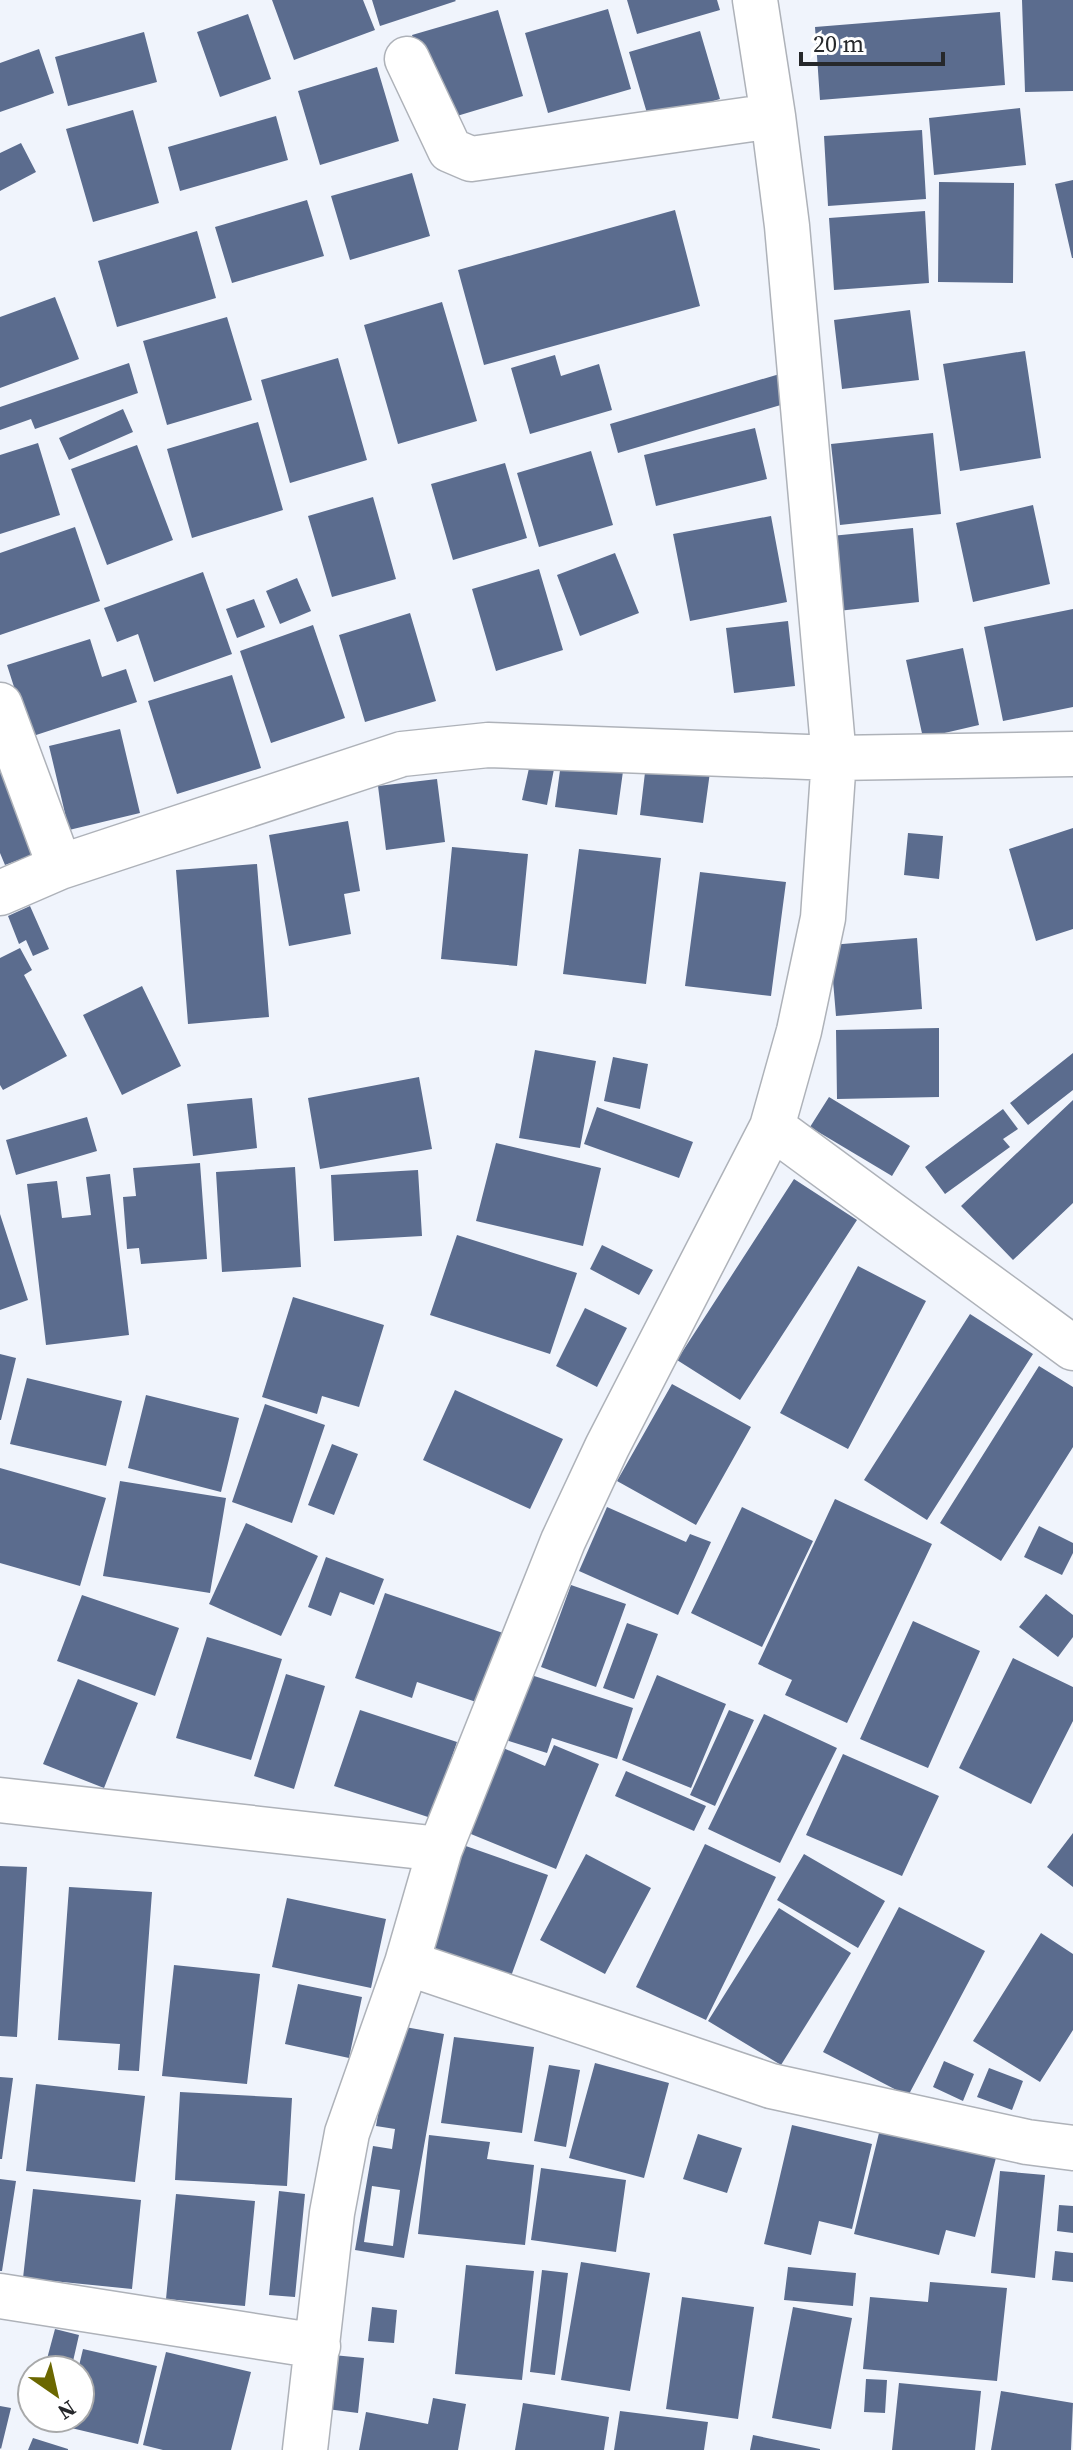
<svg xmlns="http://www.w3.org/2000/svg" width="1073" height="2450" viewBox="0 0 1073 2450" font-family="'Source Serif 4',serif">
<rect width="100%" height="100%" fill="#f0f4fc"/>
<path fill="#5b6c8e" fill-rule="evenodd" d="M272,0H363L375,30L294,60Z
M372,0H455L456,1L380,26Z
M627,0H717L720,10L637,34Z
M1022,0H1073V91L1025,92Z
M608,9L631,89L548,113L525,33Z
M498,10L523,96L437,122L412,35Z
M1000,12L1005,85L820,100L815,27Z
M248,14L271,79L220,97L197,32Z
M700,31L720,99L649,120L629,52Z
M144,32L157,82L68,106L55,57Z
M39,49L54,93L0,112V63Z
M377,67L399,141L320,165L298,91Z
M1020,108L1026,165L934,175L929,118Z
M133,110L159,203L93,222L66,129Z
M276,116L288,160L180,191L168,147Z
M922,130L926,199L828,206L824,136Z
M21,143L36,172L0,191V153Z
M412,173L430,236L350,260L331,196Z
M1073,180V258H1072L1055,184Z
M939,182L1014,183L1013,283L938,282Z
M307,200L324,256L232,283L215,227Z
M675,210L700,306L484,365L458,270Z
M925,211L929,283L834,290L829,218Z
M197,231L216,298L117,327L98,261Z
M55,297L79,359L0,388V317Z
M442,302L477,421L398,444L364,325Z
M910,310L919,380L842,389L834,320Z
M227,317L252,400L167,425L143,341Z
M1025,351L1041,458L960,471L943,364Z
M555,355L561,376L599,364L612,410L530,434L511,368Z
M338,358L367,460L290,483L261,380Z
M129,363L138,393L35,429L31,419L0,430V407Z
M783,373L791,402L618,453L610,424Z
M123,409L133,432L69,460L59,438Z
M258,422L283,510L192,538L167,449Z
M755,428L767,479L656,506L644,455Z
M933,433L941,514L840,525L831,444Z
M38,443L60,515L0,534V455Z
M137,445L173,540L107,565L71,469Z
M591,451L613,525L539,547L517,473Z
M505,463L527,538L453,560L431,484Z
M373,497L396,579L332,597L308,516Z
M1033,505L1050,584L973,602L956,523Z
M771,516L787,602L690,621L673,534Z
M75,527L100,601L0,635V553Z
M913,528L919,602L838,611L831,536Z
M615,553L639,613L580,636L557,575Z
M539,569L563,650L496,671L472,589Z
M203,572L232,654L154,682L138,634L117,642L104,608Z
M297,578L311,611L280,624L266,591Z
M254,599L265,627L237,638L226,609Z
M1073,609V707L1003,721L984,627Z
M410,613L436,701L365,722L339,635Z
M788,621L795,686L734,693L726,628Z
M313,625L345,718L271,743L240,651Z
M90,639L102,677L126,669L137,702L30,737L7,665Z
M963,648L979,725L923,738L906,660Z
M232,675L261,768L177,794L148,701Z
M120,729L140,813L69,830L49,746Z
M562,756L624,764L617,815L555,807Z
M531,759L555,764L547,805L522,800Z
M646,764L710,772L703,823L640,815Z
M0,769L32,855L5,865L0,853Z
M437,779L445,842L386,850L378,786Z
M348,821L360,891L344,894L351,934L289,946L269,835Z
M1073,828V929L1036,941L1009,849Z
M908,833L943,836L939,879L904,875Z
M452,847L528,854L517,966L441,959Z
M579,849L661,858L646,984L563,974Z
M257,864L269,1017L188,1024L176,870Z
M700,872L786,882L771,996L685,986Z
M30,906L49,949L33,956L26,940L19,944L8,916Z
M917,938L922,1009L836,1016L830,945Z
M20,948L32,970L24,975L67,1056L3,1090L0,1085V958Z
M142,986L181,1066L122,1095L83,1015Z
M939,1028V1097L837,1099L836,1030Z
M535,1050L596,1061L580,1148L519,1138Z
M1073,1053V1090L1028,1125L1010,1103Z
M613,1057L648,1064L640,1109L604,1101Z
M419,1077L432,1149L320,1169L308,1098Z
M829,1097L910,1146L892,1176L810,1127Z
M252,1098L257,1148L193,1156L187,1104Z
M1073,1100V1203L1013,1260L961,1206Z
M597,1107L693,1142L679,1178L584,1144Z
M1003,1109L1018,1129L1003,1139L1010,1147L945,1194L925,1167Z
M87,1117L97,1151L16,1175L6,1140Z
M496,1143L601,1168L583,1246L476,1221Z
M200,1163L207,1259L141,1264L139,1248L127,1249L123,1197L136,1196L133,1168Z
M295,1167L301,1267L222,1272L216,1172Z
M418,1170L422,1236L334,1241L331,1175Z
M110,1174L129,1335L46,1345L27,1184L57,1181L62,1218L91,1215L86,1177Z
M794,1179L857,1220L740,1400L677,1360Z
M0,1214L28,1300L0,1310Z
M457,1235L577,1273L550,1354L430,1315Z
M602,1245L653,1270L639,1295L590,1269Z
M858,1266L926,1301L848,1449L780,1413Z
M293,1297L384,1325L359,1407L322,1396L317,1414L262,1397Z
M585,1308L627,1328L597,1387L556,1366Z
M970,1314L1033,1354L927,1520L864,1480Z
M0,1354L16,1358L1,1420H0Z
M1039,1366L1073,1387V1447L1001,1561L940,1523Z
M27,1378L122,1401L106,1466L10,1444Z
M672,1384L751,1427L696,1525L617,1481Z
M455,1390L563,1439L530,1509L423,1460Z
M146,1395L239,1418L221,1492L128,1468Z
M265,1404L325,1425L292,1523L232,1502Z
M332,1444L358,1454L334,1515L308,1505Z
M0,1468L106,1498L80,1586L0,1563Z
M120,1481L226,1498L210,1593L103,1576Z
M835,1499L932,1544L847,1723L785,1695L792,1680L758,1664Z
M607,1507L686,1542L690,1534L711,1542L678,1615L579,1571Z
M742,1507L813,1541L762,1647L691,1613Z
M246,1523L318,1556L281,1636L209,1604Z
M1039,1526L1073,1543V1553L1062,1575L1024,1557Z
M326,1557L384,1579L374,1605L340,1592L331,1616L308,1607Z
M571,1585L626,1604L596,1687L541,1667Z
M385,1593L506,1634L482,1704L417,1682L412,1698L355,1678Z
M1046,1594L1073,1615V1637L1058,1657L1019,1627Z
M82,1595L179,1628L155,1696L57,1661Z
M913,1621L980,1651L928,1768L860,1739Z
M627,1623L658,1634L634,1699L603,1688Z
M207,1637L282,1659L251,1760L176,1738Z
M1013,1658L1073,1687V1721L1031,1804L959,1768Z
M286,1674L325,1686L294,1789L254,1776Z
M528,1674L633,1708L617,1759L552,1738L547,1753L506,1740Z
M657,1675L726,1704L691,1788L622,1760Z
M78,1679L138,1703L104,1788L43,1764Z
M360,1710L457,1742L431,1818L334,1786Z
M729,1710L754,1720L715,1806L690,1795Z
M764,1714L837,1748L780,1863L708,1829Z
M554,1745L599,1764L556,1869L466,1832L501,1747L545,1766Z
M843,1754L939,1796L902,1876L806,1835Z
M626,1771L706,1806L694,1831L615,1796Z
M1073,1833V1887L1047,1867Z
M705,1844L776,1877L706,2020L636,1987Z
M463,1845L548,1875L510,1979L425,1948Z
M586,1854L651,1888L605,1974L540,1940Z
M804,1854L885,1901L858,1948L777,1900Z
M0,1866L27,1867L17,2037L0,2036Z
M69,1887L152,1892L139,2071L118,2070L120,2044L58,2040Z
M287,1898L386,1919L371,1988L272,1967Z
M899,1907L985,1951L908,2096L823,2052Z
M779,1908L851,1953L781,2065L708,2021Z
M1041,1933L1073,1954V2030L1040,2082L973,2041Z
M174,1965L260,1974L247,2084L162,2076Z
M298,1984L362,1997L349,2058L285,2044Z
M394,2025L444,2034L404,2258L355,2250L373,2146L392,2149L395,2129L376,2126ZM372,2186L400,2190L393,2246L364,2242Z
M454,2037L534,2047L522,2133L441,2123Z
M944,2061L974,2074L963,2101L933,2087Z
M595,2063L669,2083L644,2178L569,2158Z
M549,2065L580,2070L566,2147L534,2141Z
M989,2068L1023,2081L1012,2110L977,2097Z
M0,2077L13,2078L2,2159H0Z
M36,2084L145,2096L135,2182L26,2171Z
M180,2092L292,2098L287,2186L175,2180Z
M792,2125L872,2144L852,2229L819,2221L811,2255L764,2244Z
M881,2125L997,2154L975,2237L946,2230L939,2255L854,2234Z
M698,2134L742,2148L727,2193L683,2179Z
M429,2135L490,2142L487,2159L534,2165L525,2245L418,2234Z
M541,2168L626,2180L616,2252L531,2240Z
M1000,2171L1045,2175L1035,2278L991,2273Z
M0,2179L16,2181L2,2271H0Z
M33,2189L141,2200L132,2289L23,2278Z
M279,2191L305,2194L295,2297L269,2295Z
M176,2194L255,2201L245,2306L166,2299Z
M1059,2205L1073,2206V2233L1057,2231Z
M1055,2251L1073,2253V2282L1052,2280Z
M581,2262L650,2273L630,2391L561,2380Z
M466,2265L534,2271L522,2380L455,2374Z
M788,2267L856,2273L853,2306L784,2300Z
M542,2270L568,2273L555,2375L530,2372Z
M930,2282L1007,2288L997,2381L863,2369L870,2297L928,2302Z
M682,2297L754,2307L738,2419L666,2409Z
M372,2307L397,2310L394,2343L368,2341Z
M793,2307L852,2318L831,2429L772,2418Z
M55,2329L79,2335L71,2370H44Z
M83,2349L157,2366L138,2444L63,2426L66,2418H80V2370H78Z
M166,2352L251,2372L231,2450H163L143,2445Z
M333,2355L364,2358L358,2413L327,2409Z
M866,2379L887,2380L885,2413L864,2412Z
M899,2383L981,2391L975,2450H892Z
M1001,2391L1073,2403L1071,2450H991Z
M433,2398L466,2404L458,2450H359L366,2412L428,2424Z
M523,2403L609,2417L604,2450H515Z
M0,2406L11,2408L1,2449L0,2448Z
M620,2411L708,2422L704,2450H614Z
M753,2435L820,2449V2450H750Z
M33,2438L68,2449V2450H28Z"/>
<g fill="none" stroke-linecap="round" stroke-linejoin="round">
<defs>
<path id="street" d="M407,59L450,150L471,159L773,116
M0,705L60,867
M0,893L60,867L402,754L488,745L834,758L1073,754
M772,1127L1073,1348
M0,1800L440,1849
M407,1963L771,2086L1027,2142L1073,2148
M0,2296L318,2346
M305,2450L332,2213L347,2133L407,1963L440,1849L563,1541L607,1447L772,1127L799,1031L823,918L834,758L787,226L773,116L755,0"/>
</defs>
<use href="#street" stroke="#aeb2b9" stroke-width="47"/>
<use href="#street" stroke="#fff" stroke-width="44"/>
</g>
<g transform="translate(56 2394) rotate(146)"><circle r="38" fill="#ffffff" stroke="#a8a9aa" stroke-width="2"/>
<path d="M0-6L14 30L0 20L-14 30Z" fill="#6b6700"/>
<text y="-12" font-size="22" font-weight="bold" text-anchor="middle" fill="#26282b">N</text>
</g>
<path d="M801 52v12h142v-12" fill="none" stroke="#26282b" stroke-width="4"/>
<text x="813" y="52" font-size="24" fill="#26282b" stroke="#ffffff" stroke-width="6" paint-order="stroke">20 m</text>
</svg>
